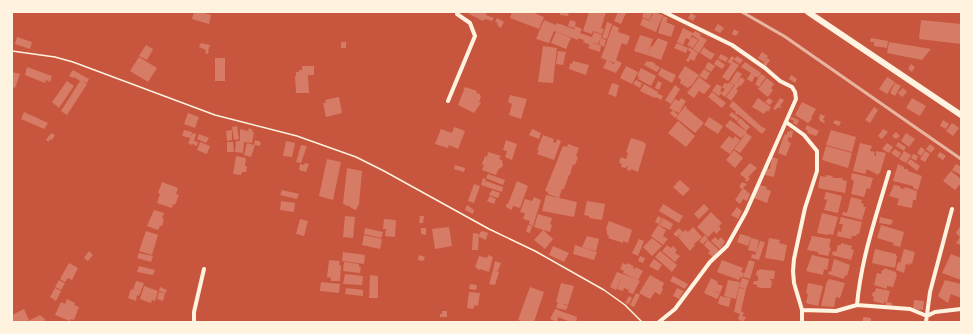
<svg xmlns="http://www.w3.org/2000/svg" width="973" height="334" viewBox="0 0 973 334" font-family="Arial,sans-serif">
<rect width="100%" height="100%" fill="#c8553d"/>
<path fill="#d67c66" d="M194,12H202L211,15L209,24L192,19Z
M470,12H487L486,15L494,18L492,21L485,19L483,21L469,14Z
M512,12H532L544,17L539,29L510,18Z
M560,12H569L568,16L560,15Z
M589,12H606L601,28L604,29L602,34L593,31L592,34L583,31Z
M618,12L626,13L621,24L614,21Z
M644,12H653L649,20L642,17Z
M654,12L663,15L656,32L640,25L643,18L649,21Z
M691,13L696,16L693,21L688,18Z
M663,16L668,18L666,22L675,26L671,37L658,33Z
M497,18L504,22L501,28L497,25L498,23L495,22Z
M544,20L556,25L557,23L574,29L575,28L568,26L570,20L576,22L575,26L582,29L580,33L592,37L594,32L602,35L601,38L599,37L601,38L598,44L590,42L599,45L601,38L606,40L604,47L601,45L600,52L588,48L590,45L583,42L584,40L578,38V40L554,31L549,43L536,39Z
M921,20L961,24V44L919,39Z
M607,22L612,24L607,39L602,38Z
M718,24L724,28L720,33L714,30Z
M613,25L619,28L618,32L630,36L627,45L622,43L616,60L622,63L616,73L603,68L607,60L614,64L615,63L601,58Z
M683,28L689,31L687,34L689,31L693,33L695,31L701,34L700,36L707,40L699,53L693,49L699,40L692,35L690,40L686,38L683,45L677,42Z
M734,29L739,32L736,36L732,34Z
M556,32L571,38L566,49L551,43Z
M640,35L653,39L647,55L634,51Z
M17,37L32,42L30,49L15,44Z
M692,37L698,40L693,48L687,45Z
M658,38L668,42L661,60L647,55L651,46L652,47Z
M871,38L888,41L887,48L874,46V42H870Z
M341,42H346V48H341Z
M889,42L931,49L922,60L887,53Z
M201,43L210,45L208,51H209L208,54L205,53L206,50L199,47Z
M677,43L688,48L686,53L674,48Z
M146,45L153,49L147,60L139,56Z
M543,46L557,48L553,83L538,82Z
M689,47L698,53L694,61L690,59L689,62L686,61L691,52L688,50Z
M704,47L709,51L715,54L711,60L700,53Z
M558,51L566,52L563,65L556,64Z
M762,52L768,56L764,62L758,58Z
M721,54L728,58L726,62L718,58Z
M732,56L735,58L732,61L739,65L728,81L722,77L731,64L727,62Z
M737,56L743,60L740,64L734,60Z
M139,57L157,68L148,82L130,71Z
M215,58H225V81H215Z
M767,58L770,60L766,66L763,64Z
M717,59L725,65L722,69L714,64Z
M573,61L589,65L586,75L569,69L570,63L572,64Z
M647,61L649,62L650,61L656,64L655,65L660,67L657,72L644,65Z
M708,62L715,66L711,72L705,68Z
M745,62L761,73L758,78L755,76L752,82L747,79L751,73L741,67Z
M911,64L915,67L912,72L908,69Z
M302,66H314V75H308L309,93H296L295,76H296V72H299V70H302Z
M626,66L638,72L632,84L620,78Z
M685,66L699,75L691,86H690L688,88L680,83L681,80L678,77Z
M27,67L52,76L50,82L46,80L45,83L25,75Z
M641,68L656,76L651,86L638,79L639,77L637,76Z
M661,68L676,75L672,83L658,75Z
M704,69L710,73L706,80L699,76Z
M73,70L89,79L87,83L81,80L87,84L67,115L61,111L80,81L74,77L73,78L69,76Z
M737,71L742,74L735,85L730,82Z
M12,72L20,74L15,88L12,87Z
M761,74L766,77L759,87L755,84L757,82H756Z
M791,75L797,79L795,83L789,79Z
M699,77L711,86L704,94L699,91L694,98L687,93Z
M741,77L745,80L741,86L740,85L736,89L738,91L731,101L726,97Z
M887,77L895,82L887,94L879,89Z
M767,78L774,84L771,88L773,90L768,97L758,89Z
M636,80L642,83L640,88L633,84Z
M67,81L74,86L59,108L52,102Z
M658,81L662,83L659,90L655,88Z
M729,82L734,85L725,97L721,94L725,89L722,87L725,83L728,84Z
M612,83L619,85L616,97L608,94Z
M895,83L901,86L895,96L890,93Z
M644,84L658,92L657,93L663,96L661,100L656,97L655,98L640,91Z
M717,84L722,87L720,91L722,92L719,96L712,91Z
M675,85L680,89L671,104L665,100Z
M465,87L477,91L476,93L480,94V96L481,97L479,102L481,103L474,113L458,105L463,92L465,91H463Z
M903,88L907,92L902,97L898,93Z
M712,92L726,103L722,108L708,97Z
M510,95L527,99L521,119L509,115L512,104L508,102Z
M339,97L342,113L326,117L323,103H326L325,100Z
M681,98L686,101L679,113L669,108L675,99L679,101Z
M758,98L771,107L768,112L767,110L764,114L752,107Z
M769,98L773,101L770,105L765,102Z
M780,98L784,100L780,106L782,107L781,108L779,107L775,110L773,109Z
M912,98L926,106L920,116L906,108Z
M733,101L763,128V127L766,129L762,134L738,114L737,115L735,113L736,112L729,106Z
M802,102L816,109L811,118L812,119L808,123L795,115Z
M685,106L687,107L686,108L704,123L695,133L676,118Z
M874,107L878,110L870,123L865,120Z
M673,110L678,115L675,118L670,113Z
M24,112L48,123L44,129L21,119Z
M732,112L739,118L737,121L729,115Z
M188,113L199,117L195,128L184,124Z
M820,114L825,116L823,120L825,121L824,123L820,121V120L819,119Z
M709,117L723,126L718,134L704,125Z
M791,117L799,120L797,125L793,123L794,121L790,119Z
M740,118L750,127L746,131L737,122Z
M730,120L747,132L741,138L725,126Z
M835,120L841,122L839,126L833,123Z
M943,120L949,124L946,129L940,126Z
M678,121L695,136L686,147L668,133Z
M952,123L959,128L953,136L946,131Z
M807,125L819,131L816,136L807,133L808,131L805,129Z
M237,126L239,139L234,140L232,127Z
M454,127L465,131L458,149L449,145L448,148L435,144L441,129L452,133Z
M249,128L253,130L252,132H254L252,143L244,142L243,153L235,152L236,141H240V129L248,131Z
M532,129L541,133L539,139L529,135Z
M883,129L888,132L882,139L878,136Z
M184,130L192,132L191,138L182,136Z
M232,130V140L227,141L226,131Z
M790,130L793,131L792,138L789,137L787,140L783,138L785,134L786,135L788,131L790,132Z
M831,130L856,137L852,152L826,145Z
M896,132L900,136L896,139L892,136Z
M51,133L55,135L52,140L50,139L49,142L46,140Z
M193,133L196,134L194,141L198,142L197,146L192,144L191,145L188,143Z
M746,133L752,137L740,153L734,149Z
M906,133L915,139L909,147L901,141Z
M199,134L209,138L206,143L197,139Z
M543,135L554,139L553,142L556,143L557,139L561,141L554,160L537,154L539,150H537Z
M729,136L733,139L735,136L740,140L730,154L720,147Z
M631,138L644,142L646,145L638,172L631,169L630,171L627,170L628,166H627L626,168L621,167L622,164L619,163L621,157L626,159L628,153L626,152Z
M783,138L789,141V143H791L786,156L778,153Z
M255,140L261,142L260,146L255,145L251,157L244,155L247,143L254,145Z
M506,140L517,144L512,160L505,157L507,151L503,150Z
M286,141L295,143L292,157L283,156Z
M200,142L210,146L207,154L197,150Z
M227,142H233L234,152H227Z
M898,142L906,147L904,151L896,146Z
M860,143L872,146L870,151L875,152L874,155L876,156V151L886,153L880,173H879L878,175L867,169L865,174L853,171Z
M887,143L893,147L889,153L882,149Z
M568,144L579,148L576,156L578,157L575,165L573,164L570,175H569L564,189H562L559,198L548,194V192L545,191L563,146L567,147Z
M930,144L935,148L931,153L926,149Z
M301,145L307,146L301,163L296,162Z
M826,146L852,153L848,168L822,160Z
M921,147L925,150L921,156L917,153Z
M895,149L901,153L898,158L891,153Z
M734,150L743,158L735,168L726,160Z
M904,151L911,155L906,163L899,159Z
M925,151L930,154L925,162L920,159Z
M488,152L501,156L499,159L502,160L503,166L498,170L496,175L482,170L484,165L482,164L485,156L487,157Z
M940,152L946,156L943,160L937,156Z
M913,154L918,156L916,161L911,158Z
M236,156L246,158L245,166H247L246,172H242L241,175L233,174Z
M772,157L778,159L774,177L765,175L766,168L770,169Z
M327,159L341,162L333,200L319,196Z
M910,159L920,166L917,171L907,163Z
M305,163L309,164L306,172L299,170L300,164L304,165Z
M750,163L757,168L748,177L750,178L747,182L745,180L746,179L740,174Z
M898,164L904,167V169H908V171L922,176L918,190L913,188V186L893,181Z
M956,164L961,167V175L952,170Z
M455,165L465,168L464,172L454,169Z
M347,168L362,171L359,204L356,210L351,208V207L343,204Z
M951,171L961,179V183L955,190L943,181Z
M852,173L873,178L870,189L867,188L864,197L851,194L854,181L851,179Z
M488,174L505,180L503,185L486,178Z
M826,175L833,176L832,178H843L842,180L847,181L845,193L818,188L820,176L826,177Z
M483,178L486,179L484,186L481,185Z
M680,180L690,189L683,196L673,187L676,184L677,185L676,183Z
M486,181L503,187L502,192L484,186Z
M517,181L528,186L520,208L513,206L512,210L506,207L507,203L508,204Z
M162,182L178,188L176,194L179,195L175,205L173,204L172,208L157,203L160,194L158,193Z
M742,182L747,184L742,189L739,187Z
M474,184L480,186L474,203L468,201Z
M760,185L767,187L766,189L771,191L767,203L754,198Z
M894,185L900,186V188L904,189L905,187L917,191L916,200H913L912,208L897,205L899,199L889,196Z
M743,188L750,194L747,201L743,199L740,204L735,200Z
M282,190L299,194L297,199L280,195Z
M492,190L500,193L498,198L489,195Z
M826,192L842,196L838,213L824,210L827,200L824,199Z
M546,195L577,202L574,217L542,211Z
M490,196L496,199L494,204L487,201Z
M534,197L541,200L533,226L529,224L530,221L523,219L525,213L520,212L525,199L532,201Z
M851,197L862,200L861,203L864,204L863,207H866L862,220L842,215L843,212L847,213Z
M281,201L295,203L294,212L280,210Z
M587,201L605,204L602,220L589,218V216L584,215Z
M663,204L683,216L679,223L659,211Z
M704,204L709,209L699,219L694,214Z
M467,205L474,210L473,214L465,210Z
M737,207L742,211L738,219L731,215Z
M154,210L164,213L162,218L164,219L162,226H160L158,230L147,226Z
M711,212L722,223L719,226L721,229L716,234L714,231L708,237L697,227Z
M822,213L838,217L833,235L829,234L828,235L817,233Z
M538,214L552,218L550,224L552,225L550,232L534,227Z
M345,216L355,217L353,238L343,237Z
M420,216H424L423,223H419Z
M658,216L662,218L659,224L655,222Z
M841,217L862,222L859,234H857L856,236H852L851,239L837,236L838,231L841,232L843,224H839Z
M880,217L893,220L891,225L879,223Z
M663,218L673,224L670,230L659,225Z
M300,219L308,221L304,236L296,234Z
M384,219L396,220L395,237L385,236L386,229H383Z
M609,221L632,230L628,243L623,241V243L608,238L609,236L607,235V230L606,229Z
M528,225L532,226L530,233L526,232Z
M658,225L666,230L663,236L668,239L663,245L651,236Z
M881,225L904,232L900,247L893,245L894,243L877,238Z
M961,225V245L956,243L960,237L956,233Z
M449,227L452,246L435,249L432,229Z
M693,227L702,237L694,244L695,245L690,251L678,237L685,230L688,232Z
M365,228L383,232L381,238L364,234Z
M421,228H426V235L421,234Z
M679,228L683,232L677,237L673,234Z
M543,230L553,239L545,249L534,240Z
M146,231L158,235L152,255L139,251Z
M483,231L488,233L486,240L479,237L480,232Z
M473,233L479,234L478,250H472Z
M740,234L751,237L748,246L737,242Z
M364,235L382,239L380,249L362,245Z
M705,235L708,239L703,244L699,241Z
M587,236L599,239L596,251L582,247Z
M812,236L831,239L829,247L831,248L828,256L818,254V252L807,250Z
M715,237L718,240L721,237L724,240L725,242L720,249L711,241Z
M652,238L662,246L652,256L643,247Z
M751,238L759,240L756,252L748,250Z
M769,238L780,240L779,243L787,245L784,261L765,258Z
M639,239L644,241L638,256L632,253Z
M708,240L719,250L713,257L708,253L710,251L704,245Z
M760,241L765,242L759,260L751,258L752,254L755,255Z
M841,243L852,246L851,249L854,250L851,260L832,255L833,251L836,252L838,245H841Z
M575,245L597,252L594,260L573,254Z
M667,245L671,248L673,246L677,250L675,253L680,256L675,262L662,251Z
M553,246L569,253L564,262L549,255Z
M875,249L896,254V256H897L895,268L872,263Z
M904,249L915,252L912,264L910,263V265L906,264L904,273L896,270L898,262L900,263Z
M89,251L93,255L88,261L84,258Z
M660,251L677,265L672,272L655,257Z
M343,252L365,255L364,264L342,261Z
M139,253L153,256L151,262L137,258Z
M951,254L961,258V280L942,273Z
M419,255L425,257L423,261L418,260Z
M488,255L493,257L489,272L480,269L481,263L480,270L477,269V268L475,267L479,256L487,258Z
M812,255L829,259L827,270L824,269L823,275L806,271Z
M640,256L645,258L643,263L638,261Z
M654,259L662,265L658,271L649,266Z
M834,259L850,265L847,276L845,275L844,279L828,274L829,271L831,272Z
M329,260L340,261L339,265H341L340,281H331V278L327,277Z
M722,260L743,268L741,272L744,273L742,278L740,277L739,280L717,272Z
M749,260L755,262L750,279L743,277Z
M495,261L501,263L498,271L493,270Z
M344,262L359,264V267H361L360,273L343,271Z
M69,263L78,268L72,280L68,278L65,282L60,279Z
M623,263L626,265L627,263L634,266L633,268L635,269L636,267L643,271L638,280L623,273L624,271L620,269Z
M139,266L155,270L153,275L137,272Z
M884,268L896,272V274L897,275L893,287L887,286V289L874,285L877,273L881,274L882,270H884Z
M759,269L775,271L774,279H770V280L772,281L771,288H761L757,287V285L753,284L754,281H758V276L756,275L757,270L759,271Z
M493,270L499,272L495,285L489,284Z
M617,272L623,274L616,290L610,287Z
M345,274L363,276L362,285L343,284Z
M623,274L640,281L633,294L628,292L629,290L624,288L623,291L617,289Z
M370,275L378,276V298H369Z
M650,275L664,283L662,288L663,289L660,295L655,292L650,299L639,293Z
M673,276L688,284L685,289L670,281Z
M711,278L718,282L717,284L723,286L720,293L714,290L720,294L717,299L704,293Z
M742,278L749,280L746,289L739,287Z
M829,279L845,283L840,298L836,297L834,307L821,306L827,281H828Z
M59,280L65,283L61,290L55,287Z
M728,280L740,282L736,299L724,296Z
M945,280L961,284V298L951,294L948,303L938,296Z
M136,281L144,283L139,296L137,295L136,301L128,298L131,289L133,290Z
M321,282L340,284L339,293L320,291Z
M561,283L574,286L568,305L560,303L568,306L566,310L556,308L558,302H556Z
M808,283L823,286L818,306L806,303L808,294L806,293Z
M470,284L477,285L476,290L469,289Z
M144,286L158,291L155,301L152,300L151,303L140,299Z
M160,287L167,290L166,293L159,291Z
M530,287L544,292L534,322H524L518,320Z
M55,288L61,291L56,301L50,297Z
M346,288L363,290V296L345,294Z
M677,288L684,291L679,299L673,296Z
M739,288L746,289L741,311L744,313L742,316L746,317L743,322L738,319L740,314L734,312Z
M876,288L890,291L887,302L892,303V306L885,305L886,302H884V304L873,301L874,297L872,296L873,292H875Z
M159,292L165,293L163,301L157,299Z
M469,292L480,293L478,306L475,305L473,309L467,308Z
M636,293L640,295L634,307L630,305Z
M629,296L632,298L629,304L625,303Z
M720,296L731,298L729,307L718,304Z
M67,299L75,303L74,305L79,307L74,320L71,319L70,321L55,315L61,302L65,304Z
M914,300L924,301L923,310L913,309Z
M24,309L29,320L25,322H12V315Z
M555,309L577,317L576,322H571L558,317L557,322L550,319Z
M442,311H447V317H440V314H442Z
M40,315L46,320L41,322H26Z
M863,317L871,318V322H863Z"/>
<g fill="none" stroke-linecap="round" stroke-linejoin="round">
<path stroke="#fff3e0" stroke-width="1.5" d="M12,51L55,57L73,62L215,115L297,136L356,157L384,171L489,229L535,251L604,290L625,305L642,322"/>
<path stroke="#fff3e0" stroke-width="4" d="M448,101L475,36L470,23L457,14V12
M786,122L804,135L817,151V171L805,208L794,259L793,271L794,283L802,310V322
M857,305C861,259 876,217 889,172
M802,310L836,311L857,305L910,309L927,316L935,312L961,309
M194,322V312L204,269
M659,322L675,309L710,262L727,246L746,212L796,99L795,92L792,87L780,81L765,68L732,45L664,12
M926,322L930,292L952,209"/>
<path stroke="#fff3e0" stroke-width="6" d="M808,12L961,115"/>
<path stroke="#e9b49f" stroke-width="3" d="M742,12L784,36L961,159"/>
</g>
<rect width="973" height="334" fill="none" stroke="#fff3e0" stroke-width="26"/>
</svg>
